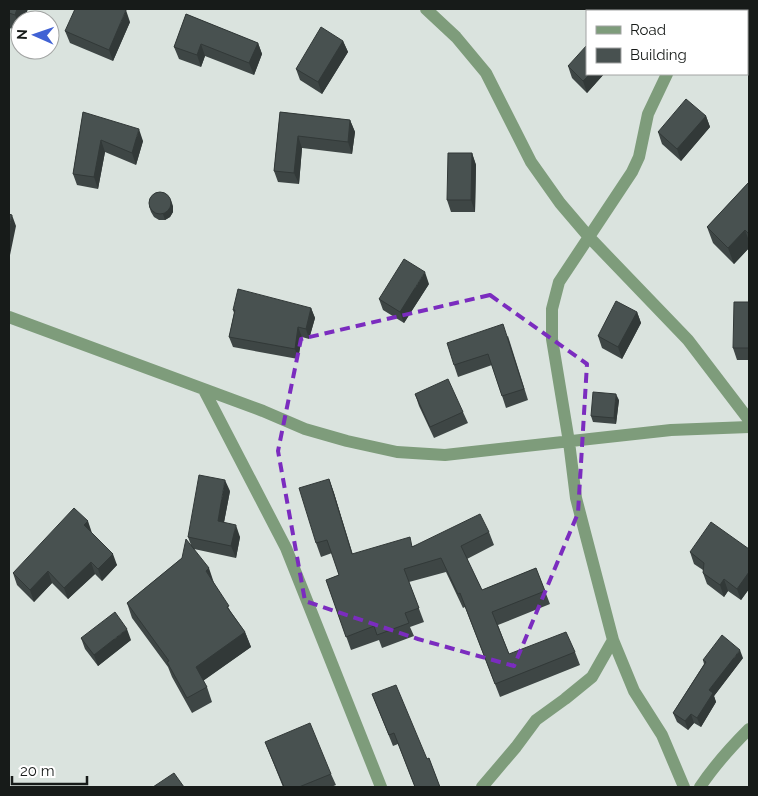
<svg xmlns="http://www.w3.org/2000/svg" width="758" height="796" viewBox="0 0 758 796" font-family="Raleway,sans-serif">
<rect width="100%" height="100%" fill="#dae3de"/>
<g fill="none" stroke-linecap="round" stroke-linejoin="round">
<path stroke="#7e9c7b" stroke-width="12" d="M426,9L456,37L486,73L531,162L560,203L589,237L688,340L749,420
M695,11L696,9
M667,74L648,114L639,157L632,172L559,282L552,309V339L569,442L576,498L613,640L634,691L662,735L684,787
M9,317L263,411L305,429L347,441L397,452L445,455L671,430L749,427
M204,390L286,548L381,787
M482,787L516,747L536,720L565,699L592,677L613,640
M700,787C714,766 731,747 749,729"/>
</g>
<path fill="#3e4645" d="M9,9H28L20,20V31L9,28Z
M186,14L258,43L262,54L254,75L205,56L201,67L179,59L174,47Z
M130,22L113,61L70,43L65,31Z
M343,41L348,52L322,94L300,80L296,69Z
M568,66L587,74H604L587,93L572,78Z
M83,112L143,141L136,165L105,152L98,189L77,185L73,174Z
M280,112L350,120L355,132L352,154L302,148L299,184L278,182L274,171Z
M706,116L710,127L681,161L662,144L658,132Z
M472,153L476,165L475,212H451L447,200Z
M749,182V248L734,264L713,243L707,227Z
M149,206H173V212L170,217L165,220H159L154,217L151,212Z
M429,284L404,323L383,310L379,299Z
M749,302V360H737L733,348Z
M311,308L315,318L309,339L302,337L298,359L233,347L229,337L234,313L233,310Z
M637,312L641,323L622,359L602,348L598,336Z
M508,336L528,400L506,408L492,365L458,377L454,365Z
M415,394L463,412L468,423L434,438L419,406Z
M619,400L616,424L593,422L591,416Z
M329,479L334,493L352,554L413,546L489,532L494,545L467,559L482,590L536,568L550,604L498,625L509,654L575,652L580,665L500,697L465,607L463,608L446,572L409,582L424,622L410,627L414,636L382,648L379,640L351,650L326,580L339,575L332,553L321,557L316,543Z
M230,491L224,522L240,537L236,558L194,549L231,612L245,632L251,647L203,681L207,687L212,702L192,713L172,677L168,667L132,618L127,603L182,558L191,545L188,537Z
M92,533L117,565L102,581L95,574L68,599L52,583L34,602L17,585L13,573Z
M749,549V589L741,600L728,591L724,597L707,584L703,573V570L694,564L690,552Z
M81,638L131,640L98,666L85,649Z
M743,658L714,696L716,702L701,727L694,723L688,730L677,722L673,713L704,664L703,660Z
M372,694L427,759L429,758L440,787H415L398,744L393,746Z
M265,742L331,774L336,785L331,787H283Z"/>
<path fill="#323938" d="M17,9H28L24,20H20V28L15,15Z
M126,10L130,22L113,61L109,50Z
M343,41L348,52L322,94L318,82Z
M258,43L262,54L254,75L249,63Z
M201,44L205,56L201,67L197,55Z
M590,74H604L587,93L583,81Z
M706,116L710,127L681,161L677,149Z
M350,120L355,132L352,154L348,142Z
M139,129L143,141L136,165L132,153Z
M298,136L302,148L299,184L294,173Z
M101,140L105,152L98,189L94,177Z
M472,153L476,165L475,212L471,200Z
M171,200L173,206V212L170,217L165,220L163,214Z
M12,215L16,226L9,260V228Z
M745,230L749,241V248L734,264L728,248Z
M425,272L429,284L404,323L400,312Z
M311,308L315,318L309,339L306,329Z
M637,312L641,323L622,359L618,347Z
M298,327L302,337L298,359L295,349Z
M616,394L619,400L616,424L614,418Z
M329,479L334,493L357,568L352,554Z
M225,480L230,491L222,533L218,521Z
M88,521L92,533L84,525Z
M236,525L240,537L236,558L231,546Z
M113,554L117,565L102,581L98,569Z
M91,562L95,574L68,599L64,588Z
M209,568L214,583L206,571Z
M48,571L52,583L34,602L30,590Z
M749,572V589L741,600L737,589Z
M724,579L728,591L724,597L720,585Z
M127,629L131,640L98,666L94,655Z
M245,632L251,647L201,682L196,667Z
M740,650L743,658L714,696L716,702L701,727L697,718L709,690Z
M691,714L694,723L688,730L685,721Z"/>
<path fill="#485150" stroke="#323938" d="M9,9H17L15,15L9,13Z
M75,9H123L126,10L109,50L65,31Z
M620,9H632L635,11H618Z
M186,14L258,43L249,63L201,44L197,55L174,47Z
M321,27L343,41L318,82L296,69Z
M587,45V74H590L583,81L568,66Z
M686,99L706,116L677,149L658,132Z
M83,112L139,129L132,153L101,140L94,177L73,174Z
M280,112L350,120L348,142L298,136L294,173L274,171Z
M448,153H472L471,200H447Z
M749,182V234L745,230L728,248L707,227Z
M149 203a11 11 0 1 1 22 0a11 11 0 1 1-22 0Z
M9,214L12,215L9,228Z
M404,259L425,272L400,312L379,299Z
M238,289L311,308L306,329L298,327L295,349L229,337L235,310H233Z
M616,301L637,312L618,347L598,336Z
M734,302H749V348H733Z
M503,324L524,389L502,396L488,354L454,365L447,343Z
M448,379L463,412L430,427L415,394Z
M593,392L616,394L614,418L591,416Z
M199,475L225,480L218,521L236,525L231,546L188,537Z
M329,479L352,554L410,537L412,547L480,514L489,532L461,546L482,590L536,568L545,591L492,612L509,654L566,632L575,652L495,684L460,593L458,594L441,558L404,569L419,608L405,613L409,623L377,635L374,626L346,637L326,580L339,575L327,540L316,543L299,488Z
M74,508L88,521L84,525L113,554L98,569L91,562L64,588L48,571L30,590L13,573Z
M711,522L749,549V572L737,589L724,579L720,585L703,573L704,563L690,552Z
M186,539L209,568L206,571L229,606L227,607L245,632L196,667L207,687L187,698L167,662L169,661L127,603L182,558Z
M115,612L127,629L94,655L81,638Z
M722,635L740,650L709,690L713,693L697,718L691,714L685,721L673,713L706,662L703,660Z
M396,685L427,759L429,758L440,787H415L394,733L389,735L372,694Z
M310,723L331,774L299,787H284L265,742Z
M174,773L184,787H153Z"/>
<path fill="none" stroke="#7b2cbf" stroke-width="4" stroke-dasharray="10 6" stroke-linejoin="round" d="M490,295L587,364L578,513L514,666L418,639L305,601L278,451L301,339Z"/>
<rect width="758" height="796" fill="none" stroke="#171b19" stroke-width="20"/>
<rect x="586" y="10" width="162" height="65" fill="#ffffff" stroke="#a2a4a3"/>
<rect x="596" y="26" width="25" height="8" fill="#7e9c7b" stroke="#a2a4a3"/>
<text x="630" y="35" font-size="15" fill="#171b19">Road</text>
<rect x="596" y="48" width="25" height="15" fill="#485150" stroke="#a2a4a3"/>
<text x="630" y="60" font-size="15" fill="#171b19">Building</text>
<g transform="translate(35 35) rotate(272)"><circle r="24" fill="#ffffff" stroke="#a2a4a3"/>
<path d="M0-4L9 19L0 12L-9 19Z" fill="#4162d4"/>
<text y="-8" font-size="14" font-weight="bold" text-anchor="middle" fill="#171b19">N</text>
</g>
<path d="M12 776v8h75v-8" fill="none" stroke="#171b19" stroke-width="2.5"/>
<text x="20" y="776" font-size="15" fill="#171b19" stroke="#ffffff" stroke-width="4" paint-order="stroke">20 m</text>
</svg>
